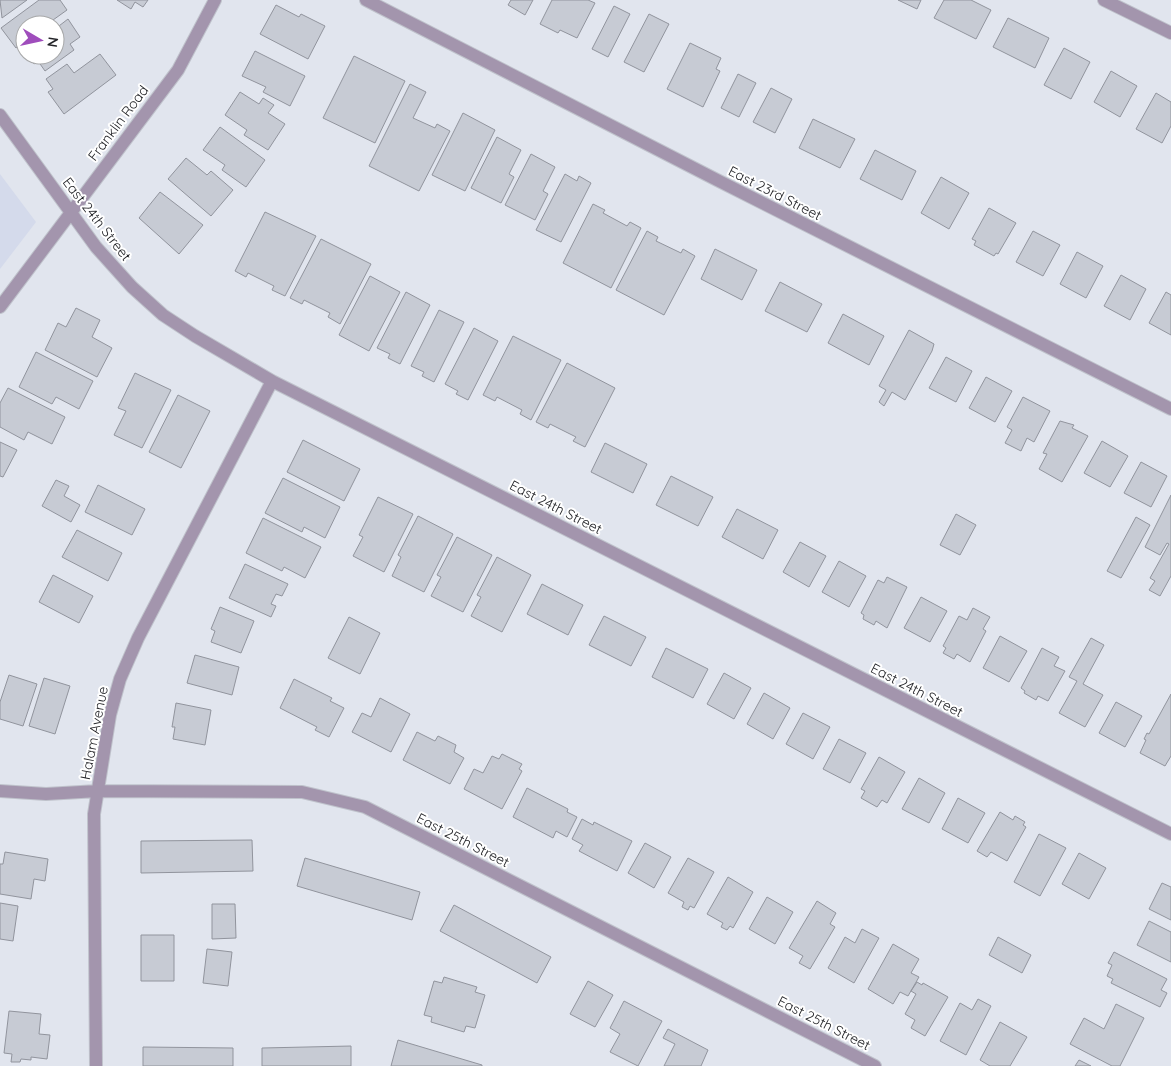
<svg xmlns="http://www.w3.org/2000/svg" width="1171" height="1066" viewBox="0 0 1171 1066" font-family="Quicksand,sans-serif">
<rect width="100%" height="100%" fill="#e1e5ee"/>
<path fill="#d4daeb" d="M0,174L36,222L0,269Z"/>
<path fill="#c7cbd4" stroke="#91949d" d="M0,0H27L2,18Z
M39,0H60L67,10L46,25H25V41L16,48L1,28Z
M117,0H148L143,7L135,2L131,9Z
M511,0H533L525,15L508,5Z
M552,0H588L595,3L577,38L560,30L558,33L540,24Z
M898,0H921L917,9Z
M944,0H971L991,10L976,39L934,18Z
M276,5L299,17L301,14L325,26L308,59L260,34Z
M614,6L630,14L608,57L592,49Z
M649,14L669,24L644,72L624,62Z
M1008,18L1049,38L1035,68L993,47Z
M68,19L80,37L70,44L74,50L45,71L38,61L34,64L27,55H55V29Z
M690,43L721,58L716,69L720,71L703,107L667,89Z
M1064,48L1090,62L1071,99L1044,85Z
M255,51L305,76L290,106L263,92L266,87L242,76Z
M100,54L116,75L64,114L48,92L53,89L46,79L67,64L74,73Z
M354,56L405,81L375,143L323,118Z
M1111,71L1137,86L1120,117L1094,102Z
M738,74L756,83L739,117L721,108Z
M410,84L426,92L413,118L435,128L437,124L450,131L419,191L369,166Z
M771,88L792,99L775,133L753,122Z
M240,92L259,104L263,98L274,105L268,113L285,124L268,150L244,135L247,130L225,115Z
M1156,93L1171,102V126L1162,143L1136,129Z
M463,113L495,130L465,191L432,175Z
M813,119L855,139L840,168L799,148Z
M220,127L265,160L246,187L222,170L225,165L203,150Z
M497,137L521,150L509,174L514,177L501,203L471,188Z
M875,150L916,171L902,200L860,179Z
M531,154L555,167L543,191L548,194L535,220L505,205Z
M186,158L207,175L211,171L233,190L211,216L168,179Z
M565,174L577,181L579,176L591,183L561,242L536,230Z
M941,177L969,193L949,229L921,213Z
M160,192L203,225L179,254L139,218Z
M593,204L605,210L603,213L627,226L630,222L641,228L611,288L563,263Z
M989,208L1016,223L998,254L996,253L994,256L974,245L976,241L972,239Z
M265,212L316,236L285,296L272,290L274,286L248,273L246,277L235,271Z
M647,231L658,237L656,241L681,253L683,249L695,256L664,315L616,290Z
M1033,231L1060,245L1043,276L1016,262Z
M321,239L371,264L340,324L328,317L330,313L304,300L302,304L290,298Z
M715,249L757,270L742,300L701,279Z
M1077,252L1103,266L1086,298L1060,284Z
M1121,275L1146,289L1130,320L1104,306Z
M370,276L400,292L369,351L339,335Z
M780,282L822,304L807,332L765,311Z
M406,292L430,305L400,364L388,358L390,354L377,348Z
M1166,292L1171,295V335L1149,323Z
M76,308L100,320L92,337L112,348L97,377L45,350L58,323L66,327Z
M439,310L464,322L434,382L422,376L424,372L411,366Z
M843,314L884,336L869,365L828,343Z
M474,328L498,341L468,400L456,394L458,391L445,384Z
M909,330L934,344L932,351L905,400L892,392L884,406L879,402L886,390L879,386Z
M513,336L561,360L531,420L520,414L522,410L497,397L495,401L483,395Z
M36,352L93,381L79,409L56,397L52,404L19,387Z
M946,357L972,371L956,402L929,388Z
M567,363L615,388L585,447L573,441L576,437L550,424L548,428L536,422Z
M135,373L171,390L142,448L114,435L126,411L118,408Z
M986,377L1012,391L995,422L969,408Z
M8,388L65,417L52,444L28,432L24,440L0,427V403Z
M178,395L210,411L181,468L149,452Z
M1023,397L1050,411L1034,442L1027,438L1021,451L1005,443L1012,430L1007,427Z
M1060,421L1074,425L1072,428L1088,436L1062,482L1039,469L1047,454L1043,453Z
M303,440L360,469L344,501L287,472Z
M1102,441L1128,456L1110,487L1084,473Z
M0,442L17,450L3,477L0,476Z
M605,443L647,464L633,493L591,472Z
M1141,462L1167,476L1151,507L1124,493Z
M671,476L713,497L698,526L656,505Z
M283,478L340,507L325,538L304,527L302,532L265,513Z
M56,480L69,486L64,496L80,505L71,522L42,506Z
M98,485L145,509L132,535L85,512Z
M1171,495V576L1160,596L1149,590L1155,581L1150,578L1169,544L1167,543L1160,555L1145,547Z
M378,497L413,514L384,572L353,556L363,537L359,535Z
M737,509L778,530L763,559L722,537Z
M956,514L976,525L960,555L940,545Z
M418,516L453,534L424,592L392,576L401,557L398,555Z
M1136,517L1150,525L1121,578L1107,571Z
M263,518L321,547L305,578L284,567L282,571L246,553Z
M77,530L122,553L108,581L62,557Z
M457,537L492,555L463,612L431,596L441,577L437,575Z
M800,542L826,556L809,587L783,572Z
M497,557L531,575L502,632L471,616L481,597L477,595Z
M839,561L866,576L849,607L822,592Z
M245,564L288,584L282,596L276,594L271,604L276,606L271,617L229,598Z
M53,575L93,596L79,623L39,602Z
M887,577L907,587L887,628L876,621L874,625L863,619L864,615L861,613L878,580L884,583Z
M542,584L583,605L568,635L527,614Z
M921,597L947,611L930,642L904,628Z
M220,607L254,621L241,653L211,642L215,631L211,629Z
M973,608L990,617L983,629L986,631L970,662L957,654L954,659L943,653L946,648L943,646L959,616L967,620Z
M604,616L646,637L631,666L589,645Z
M349,617L380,633L360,674L328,658Z
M1000,636L1027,651L1009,682L983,668Z
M1091,638L1104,645L1083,684L1103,695L1085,727L1059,713L1077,681L1069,677Z
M666,648L708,669L693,698L652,677Z
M1042,648L1059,657L1054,666L1065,671L1048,701L1038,696L1036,700L1024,693L1025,691L1021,688Z
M195,655L239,667L232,695L187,683Z
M724,673L751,688L734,719L707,704Z
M9,675L37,684L23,726L0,719V702Z
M44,678L70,686L55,734L29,726Z
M294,679L332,698L330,701L344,708L329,737L315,730L317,727L280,708Z
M764,693L790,708L773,739L747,724Z
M1171,694V756L1165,766L1140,753L1146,740L1144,739L1147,733L1149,734Z
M380,698L410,714L391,752L352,732L362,713L371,717Z
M1116,702L1142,716L1125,747L1099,733Z
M176,703L211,710L205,745L173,739L175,727H172Z
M803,713L830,727L813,759L786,744Z
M417,732L435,741L438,736L456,745L454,752L464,758L450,784L403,760Z
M839,739L866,753L850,783L823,769Z
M502,754L522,764L519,769L522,771L502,809L464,789L474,769L483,773L492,756L499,759Z
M879,757L905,772L887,803L882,800L877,807L861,798L865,791L861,789Z
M919,778L945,793L929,823L902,809Z
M527,788L568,809L567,812L577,817L567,837L556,831L553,838L513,817Z
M958,798L985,813L968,843L942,829Z
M1000,812L1013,820L1015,816L1025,822L1023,825L1026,827L1007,861L991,852L987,857L977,851Z
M582,819L593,825L594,822L632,841L617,871L579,851L583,845L572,839Z
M1039,834L1066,848L1040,896L1014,882Z
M252,840L253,871L141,873V841Z
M645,843L671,857L654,888L628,873Z
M5,852L48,859L45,881L34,879L31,899L0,894V864H3Z
M1079,853L1106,868L1089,899L1062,884Z
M305,858L420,892L412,920L297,886Z
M688,858L714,872L694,908L690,906L688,910L682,907L684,902L668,893Z
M728,877L753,892L733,928L730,926L727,930L721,927L723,923L707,914Z
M1162,883L1171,887V920L1149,909Z
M767,897L793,912L775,944L749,929Z
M817,901L836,913L830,924L835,927L810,969L799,963L803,956L789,948Z
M0,903L18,906L13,941L0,939Z
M212,904H235L236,938L212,939Z
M454,905L551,957L537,983L440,931Z
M1149,921L1171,932V962L1137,945Z
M862,929L879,938L854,983L828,968L845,937L855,943Z
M141,935H174V981H141Z
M998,937L1031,955L1022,973L989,955Z
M893,944L919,959L911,973L919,977L908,996L900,992L893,1004L868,989Z
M207,949L232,952L228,986L203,983Z
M1114,952L1167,979L1161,990L1167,993L1160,1007L1111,983L1113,979L1107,976L1112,965L1108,963Z
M444,977L477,987L475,992L485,995L475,1028L466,1026L464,1032L431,1022L432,1017L424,1015L434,981L442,983Z
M588,981L613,995L595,1027L570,1014Z
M917,982L922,985L923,983L948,997L925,1036L911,1028L915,1020L905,1014L916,994L911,991Z
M978,999L991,1006L966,1055L940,1041L960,1003L972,1010Z
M624,1001L662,1021L638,1066L610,1052L620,1034L610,1028Z
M1116,1004L1144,1018L1120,1066H1112L1070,1044L1084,1018L1104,1029Z
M9,1011L41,1014L39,1034L50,1035L47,1059L31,1057V1060L21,1059L20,1062H11L12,1054L4,1053Z
M1000,1022L1027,1037L1010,1066H990L980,1060Z
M668,1029L708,1050L701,1066H664L675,1044L663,1038Z
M398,1040L482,1065V1066H391Z
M351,1046V1066H262V1048Z
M143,1047L233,1048V1066H143Z
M1079,1060L1091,1066H1075Z"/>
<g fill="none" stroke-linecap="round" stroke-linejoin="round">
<defs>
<path id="minor" d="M366,0L719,181L1171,409
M1104,0L1171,33
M0,115L96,247L132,287L163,315L195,336L272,381L1171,834
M0,307L178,70L215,0
M0,791L46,794L98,791L302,792L365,807L875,1066
M96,1066L94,814L110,715L120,679L138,638L272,381"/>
</defs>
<use href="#minor" stroke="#bfc2cb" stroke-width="14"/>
<use href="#minor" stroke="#a395ad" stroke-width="12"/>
</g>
<g text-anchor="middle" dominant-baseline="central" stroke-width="4" stroke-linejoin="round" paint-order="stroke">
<g font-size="14" fill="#242529" stroke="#fff">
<text transform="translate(118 123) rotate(-53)">Franklin Road</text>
<text transform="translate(775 193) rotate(27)">East 23rd Street</text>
<text transform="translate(97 219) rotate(52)">East 24th Street</text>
<text transform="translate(556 507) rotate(27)">East 24th Street</text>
<text transform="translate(917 690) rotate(27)">East 24th Street</text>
<text transform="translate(94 733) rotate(-79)">Halam Avenue</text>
<text transform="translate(463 840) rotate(27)">East 25th Street</text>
<text transform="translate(824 1023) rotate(27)">East 25th Street</text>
</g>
</g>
<g transform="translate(40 40) rotate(99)"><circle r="24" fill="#ffffff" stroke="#a7a8a9"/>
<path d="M0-4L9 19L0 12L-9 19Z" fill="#9f4dbc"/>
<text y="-8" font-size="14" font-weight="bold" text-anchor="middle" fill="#242529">N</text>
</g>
</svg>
